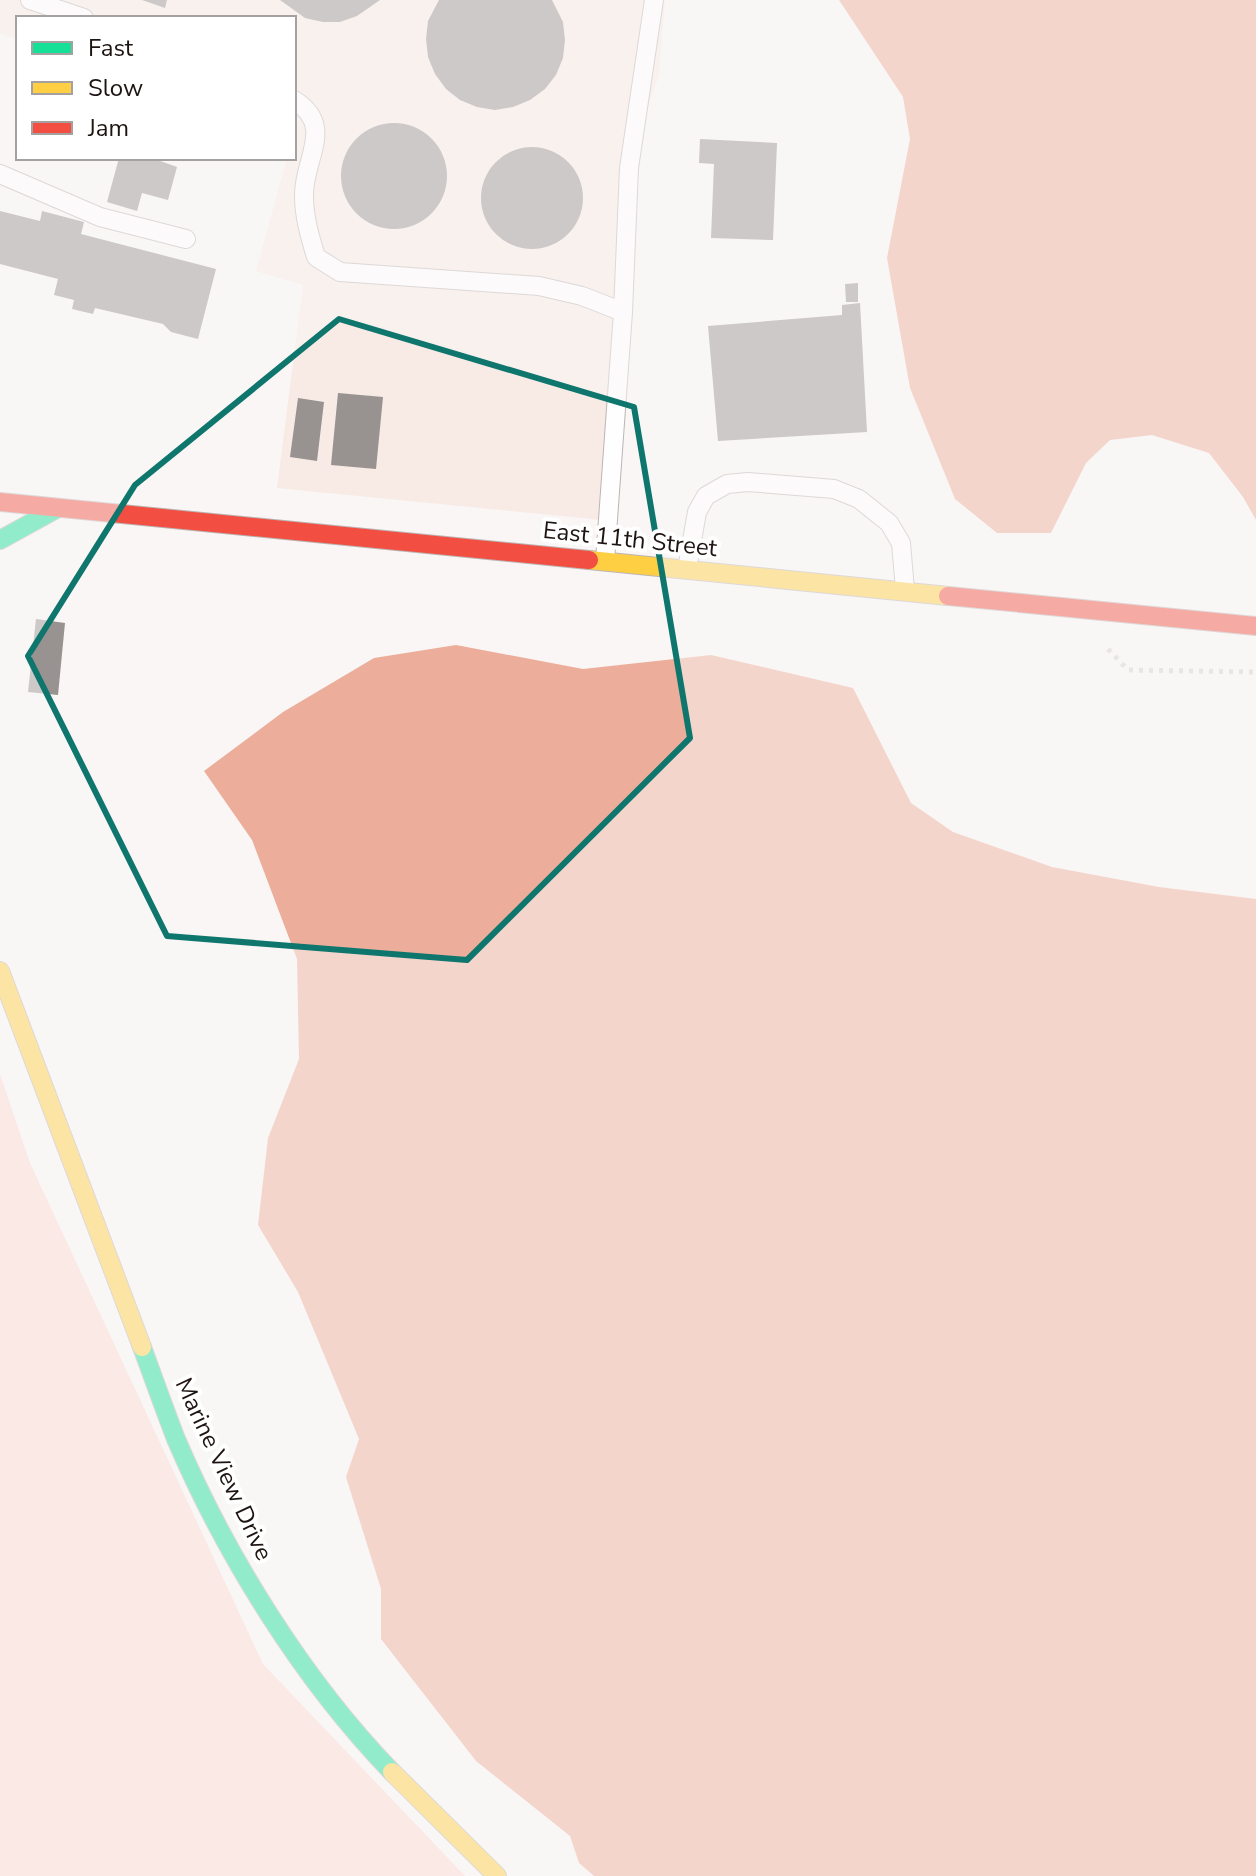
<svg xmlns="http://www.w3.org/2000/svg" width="1256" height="1876" viewBox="0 0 1256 1876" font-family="'Nunito Sans',sans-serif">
<rect width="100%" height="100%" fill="#f9f6f5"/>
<path fill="#f8eae5" d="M0,0H665L659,75L643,121L632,207L613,521L277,488L303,285L256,271L287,158H294V134L299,118L294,116V18H18V39L0,34Z"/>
<path fill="#fbdad0" d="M0,1074L30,1163L263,1664L465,1876H0Z"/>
<path fill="#ecae9a" d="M839,0H1256V520L1243,497L1209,453L1152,435L1110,440L1086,463L1051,533H997L955,499L910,388L887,258L910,139L903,97Z
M456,645L583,669L711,655L853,688L911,803L953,832L1052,867L1159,887L1256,899V1876H594L579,1863L570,1836L476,1761L381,1639V1589L346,1477L359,1439L298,1292L258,1225L268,1138L299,1059L297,959L252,840L204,771L283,712L374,658Z"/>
<path fill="#989290" d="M142,0H167L165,8Z
M280,0H380L357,16L340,22H323L305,18Z
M439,0H552L563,22L565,40L563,58L556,75L545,89L530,100L513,107L495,110L477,107L460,100L446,89L435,74L428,57L426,39L428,21Z
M341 176a53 53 0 1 1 106 0a53 53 0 1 1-106 0Z
M700,139L777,143L773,240L711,238L714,164L699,163Z
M481 198a51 51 0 1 1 102 0a51 51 0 1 1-102 0Z
M119,158H152L177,167L168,200L142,193L137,211L107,202Z
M0,211L40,221L42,211L84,222L81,234L216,269L198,339L171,332L163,324L95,308L93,314L72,309L74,300L54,295L58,279L0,264Z
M858,283V302H846L845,284Z
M860,303L867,432L718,441L708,326L842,315V305Z
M338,393L383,397L376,469L331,465Z
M298,398L324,402L317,461L290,457Z
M36,619L65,623L58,695L28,692Z"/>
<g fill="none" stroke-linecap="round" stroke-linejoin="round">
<defs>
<path id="lane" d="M30,0L84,18
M294,100C336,126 303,159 304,196C304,217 310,237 316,257L340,272L539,286L582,296L623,312
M0,174L100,217L186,239
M605,561L623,312L629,168L654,0
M687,569L697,512L706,496L727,484L748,482L834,489L859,499L889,523L901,543L905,590"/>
<path id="fast" d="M0,540L58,508
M142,1347C153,1377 164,1408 176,1439C226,1556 303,1680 392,1772"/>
<path id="slow" d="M589,560L948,596
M0,971L142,1347
M392,1772L497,1876"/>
<path id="jam" d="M0,502L589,560
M948,596L1256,626"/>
</defs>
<use href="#lane" stroke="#bbb5b3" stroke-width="20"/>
<use href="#fast" stroke="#bbb5b3" stroke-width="20"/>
<use href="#slow" stroke="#bbb5b3" stroke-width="20"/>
<use href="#jam" stroke="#bbb5b3" stroke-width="20"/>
<path stroke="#d3d1d0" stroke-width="5" stroke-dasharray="4 6" stroke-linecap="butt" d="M1108,649L1128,670L1256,672"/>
<use href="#lane" stroke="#fefefe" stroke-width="18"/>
<use href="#fast" stroke="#16e098" stroke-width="18"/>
<use href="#slow" stroke="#ffcf43" stroke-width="18"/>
<use href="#jam" stroke="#f24e42" stroke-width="18"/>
</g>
<path d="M0 0H1256V1876H0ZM339,319L634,407L690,738L467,960L167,936L28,656L135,485Z" fill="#f9f6f5" fill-opacity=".55" fill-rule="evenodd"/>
<path fill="none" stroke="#0f766e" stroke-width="6" stroke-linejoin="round" d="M339,319L634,407L690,738L467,960L167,936L28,656L135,485Z"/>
<g text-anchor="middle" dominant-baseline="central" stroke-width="8" stroke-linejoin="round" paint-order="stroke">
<g font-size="24" fill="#1e1411" stroke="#fff">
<text transform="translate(630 539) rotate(6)">East 11th Street</text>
<text transform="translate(224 1469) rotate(65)">Marine View Drive</text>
</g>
</g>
<rect x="16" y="16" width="280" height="144" fill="#ffffff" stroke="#a5a1a0" stroke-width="2"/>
<rect x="32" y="42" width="40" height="12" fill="#16e098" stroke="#a5a1a0" stroke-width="2"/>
<text x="88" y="56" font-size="24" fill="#1e1411">Fast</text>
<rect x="32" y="82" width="40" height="12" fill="#ffcf43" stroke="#a5a1a0" stroke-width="2"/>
<text x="88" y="96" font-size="24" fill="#1e1411">Slow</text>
<rect x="32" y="122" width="40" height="12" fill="#f24e42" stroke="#a5a1a0" stroke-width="2"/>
<text x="88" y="136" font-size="24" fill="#1e1411">Jam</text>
</svg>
